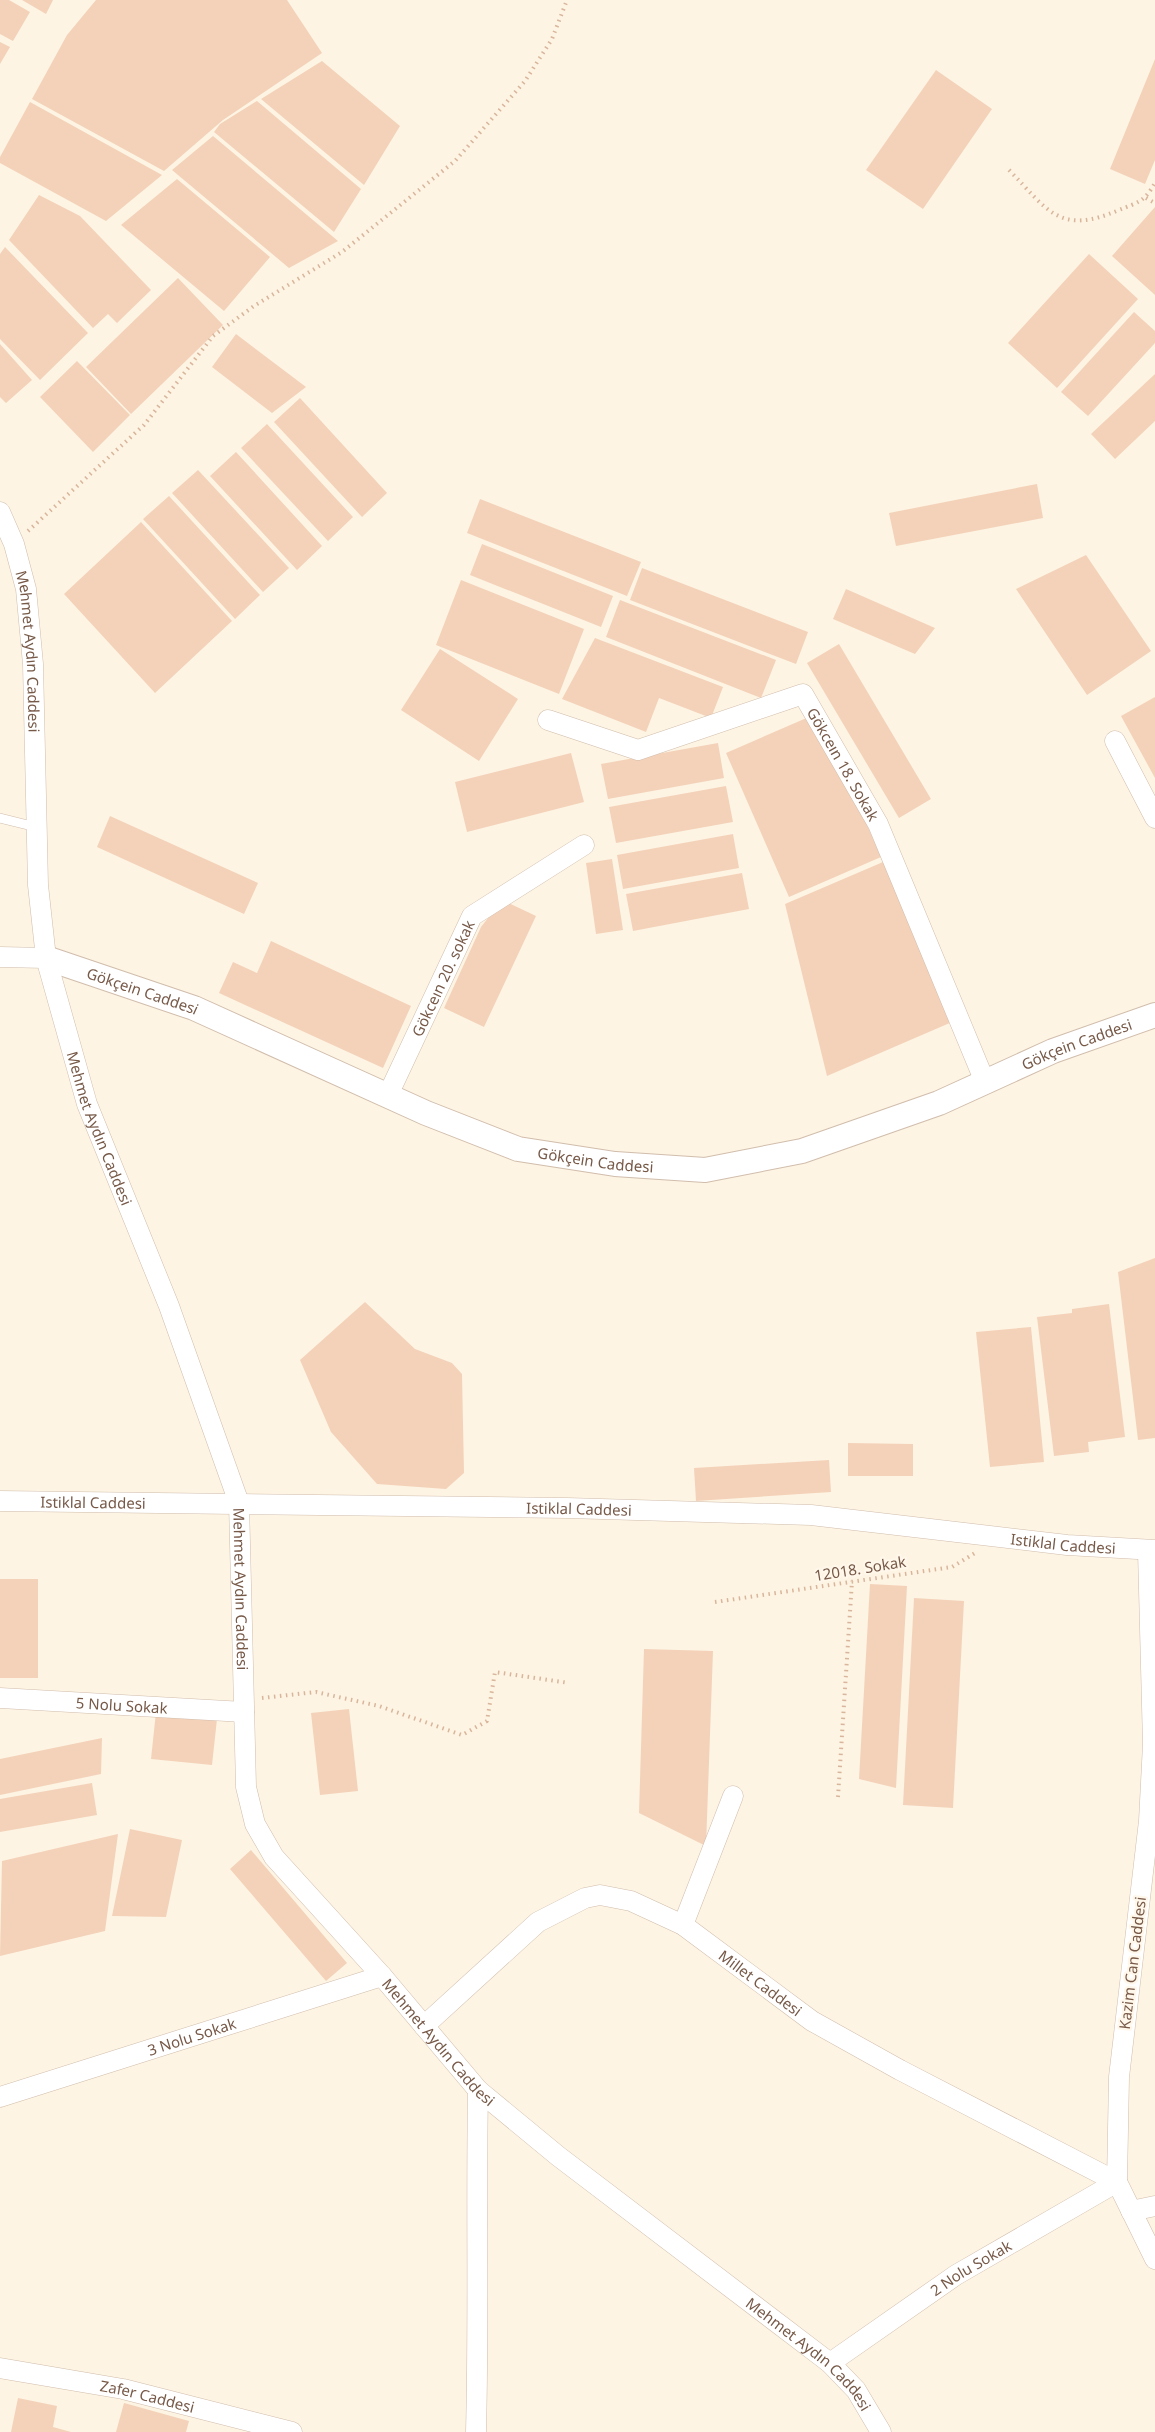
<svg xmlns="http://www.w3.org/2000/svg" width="1155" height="2432" viewBox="0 0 1155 2432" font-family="'Noto Sans',sans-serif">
<rect width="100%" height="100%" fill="#fdf4e3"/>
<path fill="#f4d2b9" d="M0,0H9L30,12L13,41L0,34Z
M22,0H53L46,14Z
M96,0H287L322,53L223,120L164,171L32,99L67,35Z
M0,42L10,47L0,64Z
M1155,59V160L1145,184L1110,169Z
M322,61L400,126L364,185L261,99Z
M936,70L992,109L923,209L866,170Z
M257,101L361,189L334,232L214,132L220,124Z
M30,102L162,175L106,221L0,163V157Z
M213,136L338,241L289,268L172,170Z
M177,179L270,257L224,311L121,225Z
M39,195L80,216L151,290L117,323L108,314L93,328L9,240Z
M1155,207V295L1112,256Z
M5,247L88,333L40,380L0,339V254Z
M1089,254L1138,299L1057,388L1008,343Z
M178,278L223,325L131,414L86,367Z
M1134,312L1155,331V343L1088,416L1061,392Z
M236,334L306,387L272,413L212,367Z
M0,344L32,380L6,403L0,397Z
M77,361L130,415L93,452L40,397Z
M1155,374V421L1115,459L1091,434Z
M300,398L387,493L362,517L274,422Z
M267,424L353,517L328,541L241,448Z
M236,452L322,546L297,570L210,476Z
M198,470L289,568L263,592L172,493Z
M1037,484L1043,518L896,546L889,513Z
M169,496L260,595L235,619L143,519Z
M480,499L641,562L627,596L467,533Z
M141,522L232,621L155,693L64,594Z
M482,544L613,596L601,627L470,575Z
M1086,555L1151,651L1087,695L1016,589Z
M642,568L808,632L796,664L630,600Z
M461,580L584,629L559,694L436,645Z
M846,589L935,628L915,654L833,619Z
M620,600L776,660L761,698L606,637Z
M595,638L723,687L711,718L659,698L646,732L562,699Z
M839,644L931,799L899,818L807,663Z
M440,649L518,699L479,761L401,710Z
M1155,697V778L1121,716Z
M818,713L881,857L789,897L726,753Z
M718,743L724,778L608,799L601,764Z
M571,753L584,802L467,832L455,782Z
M726,786L733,822L616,843L609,807Z
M110,816L258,883L244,914L97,847Z
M733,834L739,868L623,889L617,855Z
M612,859L623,930L596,934L586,863Z
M883,862L952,1022L827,1076L785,904Z
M742,873L749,909L633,931L626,894Z
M502,900L536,916L484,1027L444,1008L481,927Z
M271,941L411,1006L383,1068L219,993L233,962L257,973Z
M1155,1258V1438L1138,1440L1118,1272Z
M365,1302L415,1349L452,1363L462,1374L464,1473L446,1489L377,1484L331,1432L300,1360Z
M1109,1304L1125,1437L1088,1442L1089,1452L1054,1456L1037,1317L1072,1313V1309Z
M1031,1327L1044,1462L990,1467L976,1332Z
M848,1443L913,1444V1476H848Z
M829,1460L831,1492L696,1501L694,1468Z
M0,1579H38V1678H0Z
M870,1584L907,1586L896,1788L859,1779Z
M914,1598L964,1601L953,1808L903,1805Z
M644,1649L713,1651L706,1846L639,1813Z
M349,1709L358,1791L320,1795L311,1713Z
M156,1712L217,1719L212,1765L151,1759Z
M102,1738L101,1774L0,1795V1759Z
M92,1783L97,1815L0,1832V1799Z
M130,1829L182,1840L166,1917L112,1916Z
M118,1834L105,1931L0,1956L2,1861Z
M251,1850L347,1963L326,1981L230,1869Z
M18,2398L57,2406L53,2427L71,2432H11Z
M124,2403L189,2421L186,2432H116Z"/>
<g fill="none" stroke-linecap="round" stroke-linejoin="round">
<defs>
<path id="service" d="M0,818L36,827"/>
<g id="minor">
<path id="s1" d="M0,512L14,544L26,589L33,664L38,885L46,958L87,1104L169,1306L239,1503L246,1787L255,1824L274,1857L382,1976L478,2090L558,2156L830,2363L856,2390L881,2432"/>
<path id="s2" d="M548,720L638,750L803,694L878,824L985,1082"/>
<path d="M1115,741L1155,818"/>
<path d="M0,957L46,958"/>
<path id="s3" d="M388,1095L472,916L584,845"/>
<path id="s4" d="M0,1501L567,1508L811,1515L1067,1545L1155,1550"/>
<path d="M1148,1551L1153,1744L1149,1821L1119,2077L1117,2182L1155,2259"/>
<path id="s5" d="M0,1698L244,1712"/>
<path d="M683,1925L733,1796"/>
<path id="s6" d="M424,2026L538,1922L585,1898L600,1895L631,1901L683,1925L812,2021L900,2070L1117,2182"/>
<path id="s7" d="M0,2097L382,1976"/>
<path d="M1131,2211L1155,2206"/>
<path id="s8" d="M830,2363L956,2275L1117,2182"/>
<path id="s9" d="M0,2368L123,2389L292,2432"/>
<path d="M476,2432C479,2318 476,2204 478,2090"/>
</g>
<g id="tertiary">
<path id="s10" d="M46,958L194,1008L426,1113L518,1149L615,1164L705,1170L802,1151L939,1103L1053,1051L1155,1015"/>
</g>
</defs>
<use href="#service" stroke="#d1bdac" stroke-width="10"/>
<use href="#minor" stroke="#d1bdac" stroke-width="21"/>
<use href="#tertiary" stroke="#d1bdac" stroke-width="26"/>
<path stroke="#d9b59c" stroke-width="4" stroke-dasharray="1.5 4.5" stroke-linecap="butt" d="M1009,170C1048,210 1059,236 1119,210C1139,202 1144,202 1155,183
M1146,198L1155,203
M28,531L144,425L213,336L254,306L342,252L455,161L525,81L552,39L567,0
M715,1602L952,1567L975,1553
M262,1698L316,1692L379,1706L462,1735L487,1721L495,1672L569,1683
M838,1797L852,1581"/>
<use href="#service" stroke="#fff" stroke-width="9"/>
<use href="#minor" stroke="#fff" stroke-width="20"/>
<use href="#tertiary" stroke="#fff" stroke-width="24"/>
</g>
<g text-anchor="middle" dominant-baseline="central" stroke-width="4.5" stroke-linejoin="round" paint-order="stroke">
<g font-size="15" fill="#775948" stroke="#fff7ea">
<text stroke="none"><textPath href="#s1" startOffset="144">Mehmet Aydın Caddesi</textPath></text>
<text stroke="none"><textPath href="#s2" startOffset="350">Gökceın 18. Sokak</textPath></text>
<text stroke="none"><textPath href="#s3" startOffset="129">Gökceın 20. sokak</textPath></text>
<text stroke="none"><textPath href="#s10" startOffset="102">Gökçein Caddesi</textPath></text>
<text stroke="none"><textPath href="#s10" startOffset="1092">Gökçein Caddesi</textPath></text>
<text stroke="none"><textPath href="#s1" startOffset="630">Mehmet Aydın Caddesi</textPath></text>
<text stroke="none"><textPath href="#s10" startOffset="588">Gökçein Caddesi</textPath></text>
<text stroke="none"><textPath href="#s4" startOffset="93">Istiklal Caddesi</textPath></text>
<text stroke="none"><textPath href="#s4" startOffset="579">Istiklal Caddesi</textPath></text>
<text stroke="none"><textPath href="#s4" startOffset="1065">Istiklal Caddesi</textPath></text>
<text transform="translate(860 1568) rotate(-9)">12018. Sokak</text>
<text stroke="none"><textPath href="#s1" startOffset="1116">Mehmet Aydın Caddesi</textPath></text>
<text stroke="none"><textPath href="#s5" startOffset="122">5 Nolu Sokak</textPath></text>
<text transform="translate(1132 1963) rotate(-83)">Kazim Can Caddesi</text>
<text stroke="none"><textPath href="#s6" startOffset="408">Millet Caddesi</textPath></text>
<text stroke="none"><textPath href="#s7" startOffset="201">3 Nolu Sokak</textPath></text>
<text stroke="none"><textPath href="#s1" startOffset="1638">Mehmet Aydın Caddesi</textPath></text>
<text stroke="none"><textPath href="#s8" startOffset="170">2 Nolu Sokak</textPath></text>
<text stroke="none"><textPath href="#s1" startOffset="2124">Mehmet Aydın Caddesi</textPath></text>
<text stroke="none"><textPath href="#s9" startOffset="150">Zafer Caddesi</textPath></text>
</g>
</g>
</svg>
